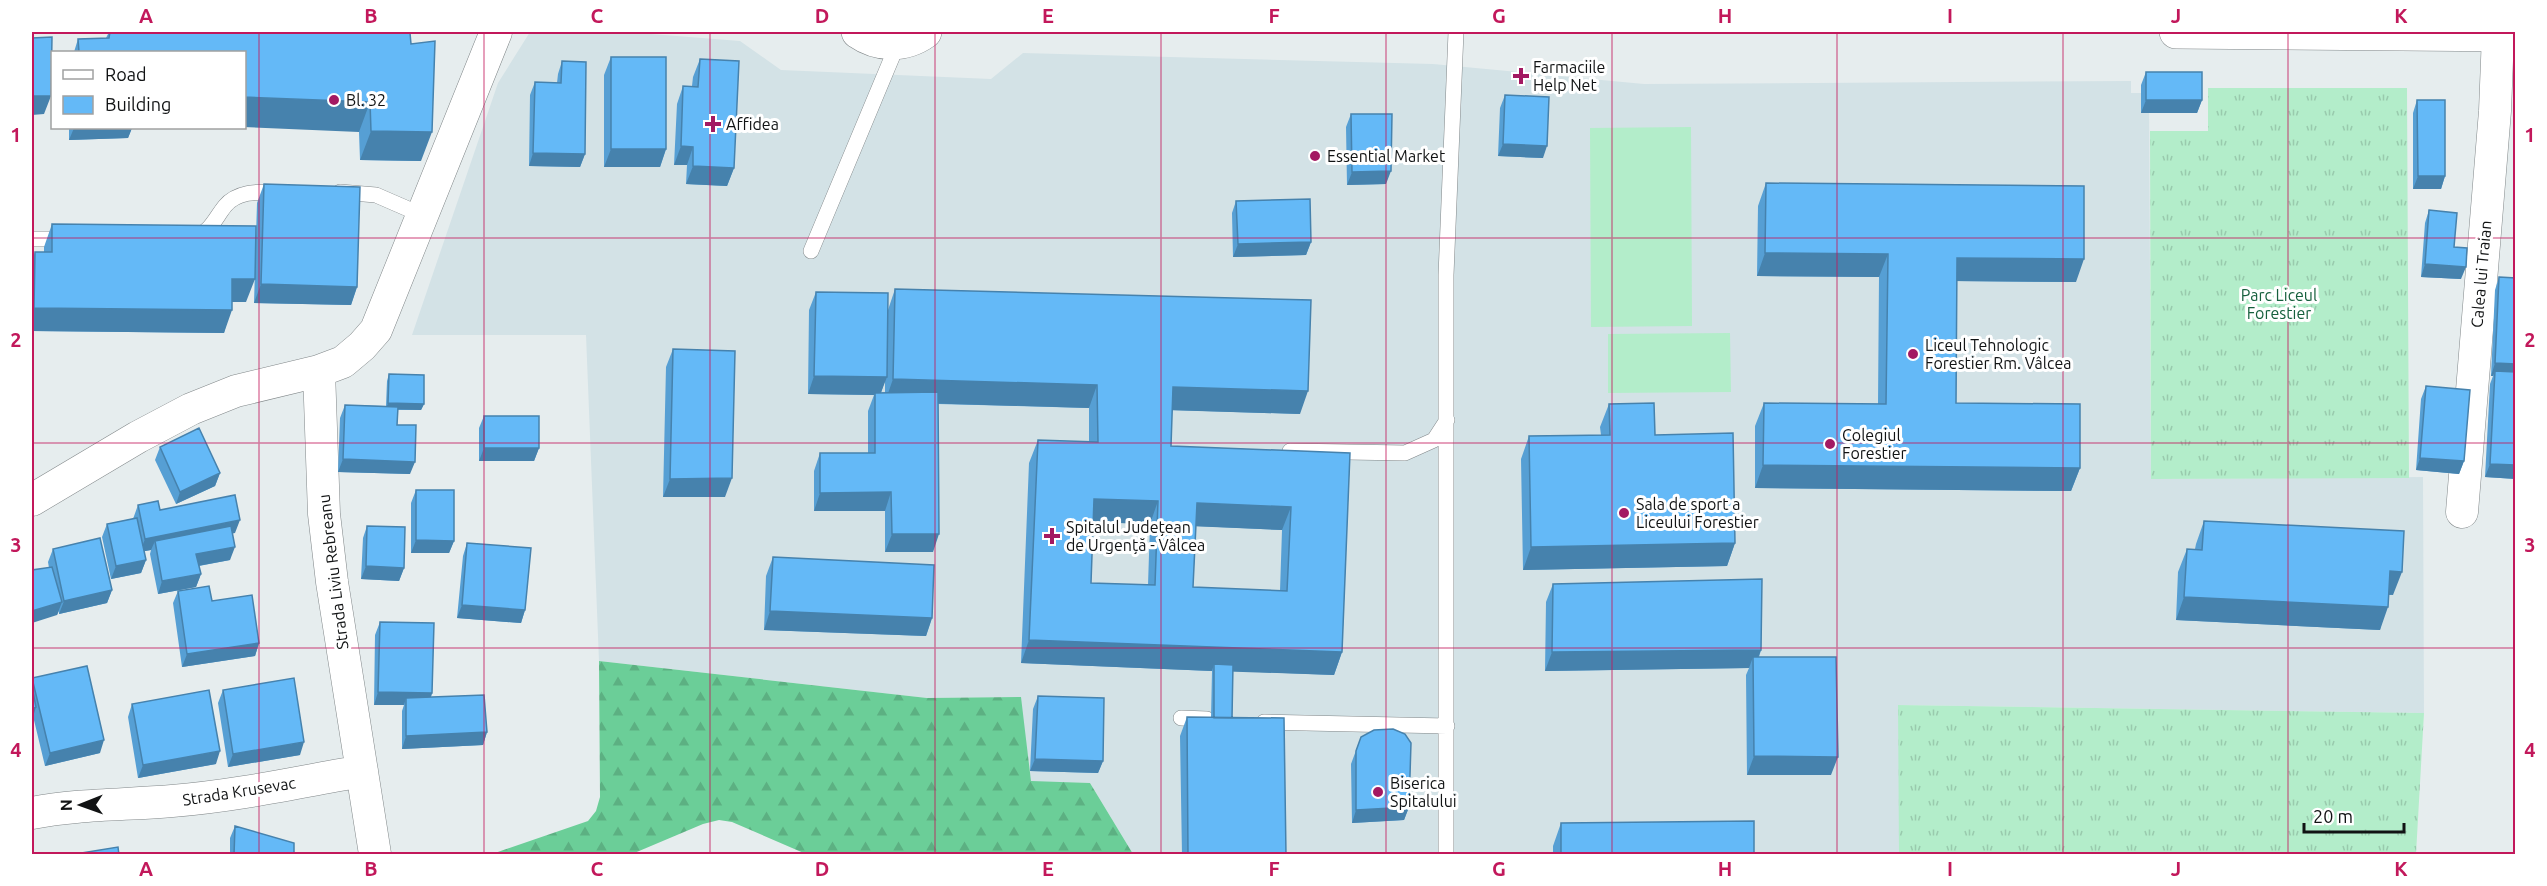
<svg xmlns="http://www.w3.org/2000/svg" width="2547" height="886" viewBox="0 0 2547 886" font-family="Ubuntu,sans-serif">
<defs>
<pattern id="grass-tufts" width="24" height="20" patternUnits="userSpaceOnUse" patternTransform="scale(1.5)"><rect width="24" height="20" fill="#b3edca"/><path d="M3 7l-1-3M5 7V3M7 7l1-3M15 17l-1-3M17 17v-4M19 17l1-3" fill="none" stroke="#99caad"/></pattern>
<pattern id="forest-firs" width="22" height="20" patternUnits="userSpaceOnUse" patternTransform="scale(1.5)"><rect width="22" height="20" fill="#6bce98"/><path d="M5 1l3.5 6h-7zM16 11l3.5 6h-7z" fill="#5cb082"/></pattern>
</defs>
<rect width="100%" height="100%" fill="#e6edee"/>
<path fill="#d3e2e6" d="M530,32H626L740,41L781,70L991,79L1023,53L1433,64L1644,84L2131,81V93H2149L2151,479L2423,477L2424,713L1899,705V854H1133L1090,783L1031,782L1020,697L927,698L599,661L586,335H412L498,83Z"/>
<path fill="url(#grass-tufts)" d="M2208,88H2407L2409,478L2151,479L2150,131H2208Z
M1898,705L2424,713L2416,854H1899Z"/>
<path fill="url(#forest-firs)" d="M599,661L927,698L1021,697L1031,781L1090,783L1133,854H806L732,822L719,820L703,824L632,854H492L588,821L596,811L600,797Z"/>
<path fill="#b3edca" d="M1691,127L1692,326L1591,327L1590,128Z
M1730,333L1731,392L1608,393V334Z"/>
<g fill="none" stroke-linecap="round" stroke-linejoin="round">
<defs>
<path id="lane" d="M340,192L376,195L422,215
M196,237C211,231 216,217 225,206C238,190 261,192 280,192
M32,239H67
M811,251L898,43
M1290,451L1405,453L1434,440L1447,420
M1181,718L1207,719
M1264,722L1447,726
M1446,854V275L1456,32"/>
<path id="street" d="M319,371L324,514L332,582L375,854
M32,500L138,437L191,409L236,391L319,371L343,362L362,346L376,330L496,32
M2462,512L2495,111L2498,35
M32,813C78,804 125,805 172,801C236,796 299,782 362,771"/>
<path id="primary" d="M858,32C878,46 904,47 925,32
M2176,32L2516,35"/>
</defs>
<use href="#lane" stroke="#818789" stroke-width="16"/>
<use href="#street" stroke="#818789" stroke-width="33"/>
<use href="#primary" stroke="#818789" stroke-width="34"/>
<use href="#lane" stroke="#fff" stroke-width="15"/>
<use href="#street" stroke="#fff" stroke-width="32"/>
<use href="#primary" stroke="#fff" stroke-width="33"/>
</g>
<path fill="#569fd4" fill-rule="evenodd" d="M109,32H356L421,161L360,160L359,132L244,52H74L78,39L106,38Z
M611,57L666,149L660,167H604V75Z
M700,59L734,168L727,186L686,184L687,165H674L677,104L683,86H692L693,77Z
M562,61L585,154L580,167L529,166L530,95L535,82L557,83L558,74Z
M2146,72L2202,100L2197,113H2141V85Z
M1505,95L1543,158L1498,156L1500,108Z
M2417,100L2445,176L2441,189H2413V113Z
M1351,114L1386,184L1347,185L1346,127Z
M69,128H132L128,138L69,140Z
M1766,183L2076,282L1957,281L1956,403L2080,468L2071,491L1755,488V426L1764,403L1878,404L1879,277L1757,276L1758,206Z
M264,184L357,287L351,305L254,303L257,203Z
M1236,201L1311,242L1306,255L1233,257L1232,213Z
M2429,210L2461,279L2421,277L2425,223Z
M52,224L246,302H232L224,333L32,331V262L35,252H44V247Z
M2499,277L2516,479L2485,477L2490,384L2493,376H2491L2495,290Z
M895,289L1300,414L1172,410L1171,446L1350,453L1342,652L1334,675L1233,671L1232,718L1286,855H1182L1180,736L1187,717L1211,718L1212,671L1021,663L1029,463L1038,440L1089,442V408L938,404L933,552H885V511H814V471L820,453H868V411L874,395L808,394L809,310L816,292L888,310ZM885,380V393H881ZM1093,522L1150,524L1148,585L1091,583ZM1196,526L1282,530L1280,591L1193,587Z
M673,349L725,497H663L666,367Z
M389,374L424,404L421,410H398L397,425L410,474L338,472L340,418L345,405L386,406L387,381Z
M2426,386L2464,461L2459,474L2416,470L2421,399Z
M1609,404L1655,435L1735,543L1727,566L1523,570L1521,459L1529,436L1601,435L1600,427Z
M484,416L539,448L534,461H479V428Z
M160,447L220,473L215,486L176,504L155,460Z
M416,490L454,541L449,553H411V503Z
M138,505L160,510L235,533H232L230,560L199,566L201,574L196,587L158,594L150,554L151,550L144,551L146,560L141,573L111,579L102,537L107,524L133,519Z
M2204,521L2393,595H2388L2380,630L2176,620L2178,572L2187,549H2195L2196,544Z
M367,526L404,568L399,581L361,579L363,538Z
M467,543L525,610L521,623L457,618L463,556Z
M53,549L112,590L107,603L59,614V611L57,615L48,562Z
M773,557L932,618L926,636L764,630L766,576Z
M1553,584L1761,650L1759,657L1831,775H1747L1746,675L1749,668L1545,671L1546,602Z
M178,591L212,601L259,643L255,656L182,667L173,603Z
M380,622L432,693L431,697L487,732L483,745L402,749V711L404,705H374L375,635Z
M32,678L100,753L45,766L33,716L32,720Z
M223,690L300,755L228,767L218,703Z
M1038,696L1103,761L1098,773L1030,771L1033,709Z
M132,704L216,764L138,778L128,717Z
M1361,737L1409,807L1404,820L1352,823L1351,764Z
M1561,823L1754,855H1553V846Z
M235,826L294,855H230V838Z"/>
<path fill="#4682ad" d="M32,96H51L44,114L32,115Z
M244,97L370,102L359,132L244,127Z
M2146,100H2202L2197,113H2141Z
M74,128H132L128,138L69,140Z
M371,131L432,132L421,161L360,160Z
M1503,144L1547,146L1543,158L1498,156Z
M681,146L693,147L687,165H674Z
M611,149H666L660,167H604Z
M533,153L585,154L580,167L529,166Z
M693,166L734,168L727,186L686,184Z
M1391,171L1386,184L1347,185L1352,172Z
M2418,176H2445L2441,189H2413Z
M1311,242L1306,255L1233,257L1238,244Z
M1765,253L1888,254L1879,277L1757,276Z
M1957,258L2084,259L2076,282L1949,281Z
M2425,264L2466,267L2461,279L2421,277Z
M232,279H255L246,302H224Z
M261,284L357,287L351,305L254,303Z
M34,308L232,310L224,333L32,331V316Z
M2495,363L2516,364V377L2495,371L2493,376H2491Z
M814,376L887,377L880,395L875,393L874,395L808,394Z
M893,379L1097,385L1089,408L885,402Z
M1173,387L1308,391L1300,414L1165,410Z
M388,403L424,404L421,410L386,409Z
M484,448H539L534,461H479Z
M2420,458L2464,461L2459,474L2416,470Z
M343,459L415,462L410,474L338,472Z
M2490,464L2516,465V479L2485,477Z
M1763,465L2080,468L2071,491L1755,488Z
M220,473L215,486L176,504L180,492Z
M732,478L725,497H663L670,479Z
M891,492L885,511H814L820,493Z
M1094,499L1158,501L1150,524L1086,522Z
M1197,503L1291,507L1282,530L1189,526Z
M240,520L235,533L156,549L155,541L151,550L140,552L145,539Z
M892,534H939L933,552H885Z
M416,540L454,541L449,553H411Z
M1735,543L1727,566L1523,570L1531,547Z
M235,547L230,560L192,567L196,554Z
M146,560L141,573L111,579L116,566Z
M366,566L404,568L399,581L361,579Z
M2390,571L2402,572L2393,595L2381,594Z
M201,574L196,587L158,594L162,581Z
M112,590L107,603L59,614L64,601Z
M2184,597L2388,607L2380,630L2176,620Z
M62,602L57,615L32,623V611Z
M462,605L525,610L521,623L457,618Z
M770,611L932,618L926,636L764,630Z
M1029,640L1342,652L1334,675L1214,671V664L1212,671L1021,663Z
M259,643L255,656L182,667L187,654Z
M1761,650L1754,668L1753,657L1749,668L1545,671L1552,652Z
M378,692L432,693L428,706L406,698L404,705H374Z
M36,707L32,720V709Z
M487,732L483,745L402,749L406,736Z
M104,740L100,753L45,766L50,753Z
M304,742L300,755L228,767L233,754Z
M220,751L216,764L138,778L143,765Z
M1754,756L1838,757L1831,775H1747Z
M1035,759L1103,761L1098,773L1030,771Z
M1409,807L1404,820L1352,823L1356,810Z"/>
<path fill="#64b9f7" stroke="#4682ad" stroke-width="1.5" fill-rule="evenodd" d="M110,32H356L410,33L411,44L435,41L432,132L371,131L370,102L244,97V52H79L78,39L109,38Z
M52,37L51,96H32V38Z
M611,57H666V149H611Z
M700,59L739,61L734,168L693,166V147L681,146L683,86L698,87Z
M562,61L586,62L585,154L533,153L535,82L561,83Z
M2146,72H2202V100H2146Z
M1505,95L1549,97L1547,146L1503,144Z
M2417,100H2445V176H2418Z
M1351,114H1392L1391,171L1352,172Z
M1766,183L2084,186V259L1957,258L1956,403L2080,404V468L1763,465L1764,403L1886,404L1888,254L1765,253Z
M264,184L360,187L357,287L261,284Z
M1310,199L1311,242L1238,244L1236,201Z
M2429,210L2457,213L2454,247L2467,248L2466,267L2425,264Z
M52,224L256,226L255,279H232V310L34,308L35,252H52Z
M2499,277L2516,278V364L2495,363Z
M895,289L1311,300L1308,391L1173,387L1171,446L1350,453L1342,652L1029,640L1038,440L1098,442L1097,385L893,379ZM1094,499L1158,501L1155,585L1091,583ZM1197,503L1291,507L1287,591L1193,587Z
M816,292L888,293L887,377L814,376Z
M673,349L735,351L732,478L670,479Z
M2495,371L2516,372V465L2490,464Z
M389,374L424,375V404L388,403Z
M2426,386L2470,390L2464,461L2420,458Z
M938,392L939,534H892L891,492L820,493V453H875V393Z
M1654,403L1655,435L1733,433L1735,543L1531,547L1529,436L1610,435L1609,404Z
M345,405L398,407L397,425H416L415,462L343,459Z
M484,416H539V448H484Z
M199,428L220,473L180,492L160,447Z
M416,490H454V541L416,540Z
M235,495L240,520L145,539L138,505L158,501L160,510Z
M137,518L146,560L116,566L107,524Z
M2204,521L2404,531L2402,572L2390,571L2388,607L2184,597L2187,549L2202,550Z
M231,526L235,547L196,554L201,574L162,581L155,541Z
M367,526L405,527L404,568L366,566Z
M100,538L112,590L64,601L53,549Z
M467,543L531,548L525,610L462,605Z
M773,557L934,565L932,618L770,611Z
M52,567L62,602L32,611V570Z
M1762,579L1761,650L1552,652L1553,584Z
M209,586L212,601L252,595L259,643L187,654L178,591Z
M380,622L434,623L432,693L378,692Z
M1753,657H1836L1838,757L1754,756Z
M1214,664L1233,665L1232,718H1214Z
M87,666L104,740L50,753L32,678Z
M294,678L304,742L233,754L223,690Z
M32,687L36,707L32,709Z
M209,690L220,751L143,765L132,704Z
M484,695L487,732L406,736V698Z
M1038,696L1104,698L1103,761L1035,759Z
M1187,717L1284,718L1286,855H1188Z
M1393,729L1405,734L1411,743L1409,807L1356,810V751L1361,737L1374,730Z
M1754,821V855H1561V823Z
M235,826L294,843V855H234Z
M118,847L119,855H69Z"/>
<path fill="none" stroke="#c2185b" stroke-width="1.5" stroke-opacity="0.55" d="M259,32V854M484,32V854M710,32V854M935,32V854M1161,32V854M1386,32V854M1612,32V854M1837,32V854M2063,32V854M2288,32V854M32,238H2516M32,443H2516M32,648H2516"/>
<g fill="#a31962" stroke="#fff" stroke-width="2">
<path d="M1518 67h6v6h6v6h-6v6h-6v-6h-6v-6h6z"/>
<circle cx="334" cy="100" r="6"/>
<path d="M710 115h6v6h6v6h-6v6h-6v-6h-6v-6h6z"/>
<circle cx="1315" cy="156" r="6"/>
<circle cx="1913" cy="354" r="6"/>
<circle cx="1830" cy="444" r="6"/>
<circle cx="1624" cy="513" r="6"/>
<path d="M1049 527h6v6h6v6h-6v6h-6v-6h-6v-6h6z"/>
<circle cx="1378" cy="792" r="6"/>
</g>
<g text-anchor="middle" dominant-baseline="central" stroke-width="6" stroke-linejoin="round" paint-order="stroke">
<g font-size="16" fill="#111314" stroke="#fff" text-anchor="start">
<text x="1533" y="67">Farmaciile<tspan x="1533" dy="18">Help Net</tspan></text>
<text x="346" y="100">Bl. 32</text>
<text x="726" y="124">Affidea</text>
<text x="1327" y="156">Essential Market</text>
<text x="1925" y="345">Liceul Tehnologic<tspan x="1925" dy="18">Forestier Rm. Vâlcea</tspan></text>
<text x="1842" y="435">Colegiul<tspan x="1842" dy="18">Forestier</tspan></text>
<text x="1636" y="504">Sala de sport a<tspan x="1636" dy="18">Liceului Forestier</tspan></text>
<text x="1066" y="527">Spitalul Județean<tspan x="1066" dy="18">de Urgență - Vâlcea</tspan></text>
<text x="1390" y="783">Biserica<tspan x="1390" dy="18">Spitalului</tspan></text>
</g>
<g font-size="16" fill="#111314" stroke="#fff">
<text transform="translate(2481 274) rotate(-85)">Calea lui Traian</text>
<text transform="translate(333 572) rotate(-97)">Strada Liviu Rebreanu</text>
<text transform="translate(239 791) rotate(-9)">Strada Krusevac</text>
</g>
<g font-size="16" fill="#16603d" stroke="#fff">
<text x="2279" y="295">Parc Liceul<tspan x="2279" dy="18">Forestier</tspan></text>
</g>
</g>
<rect width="2547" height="886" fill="none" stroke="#ffffff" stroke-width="66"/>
<rect x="51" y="51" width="195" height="78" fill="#ffffff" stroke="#a0a1a1" stroke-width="1.5"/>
<rect x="63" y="70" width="30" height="9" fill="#ffffff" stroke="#a0a1a1" stroke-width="1.5"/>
<text x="105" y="81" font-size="18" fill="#111314">Road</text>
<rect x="63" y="96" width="30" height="18" fill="#64b9f7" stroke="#a0a1a1" stroke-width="1.5"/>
<text x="105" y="111" font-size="18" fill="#111314">Building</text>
<g transform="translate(81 805) rotate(269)" stroke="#ffffff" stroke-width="4.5" paint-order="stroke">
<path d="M0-4.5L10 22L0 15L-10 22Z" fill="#111314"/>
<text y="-9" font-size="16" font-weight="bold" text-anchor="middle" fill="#111314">N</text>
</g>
<path d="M2304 823v9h100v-9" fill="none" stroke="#111314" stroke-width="3"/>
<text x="2313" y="823" font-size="18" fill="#111314" stroke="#ffffff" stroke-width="4.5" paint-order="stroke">20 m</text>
<rect x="33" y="33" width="2481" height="820" fill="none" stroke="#c2185b" stroke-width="2"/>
<g font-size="20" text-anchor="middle" font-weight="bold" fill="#c2185b">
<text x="146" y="23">A</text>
<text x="371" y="23">B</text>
<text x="597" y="23">C</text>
<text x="822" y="23">D</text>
<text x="1048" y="23">E</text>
<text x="1274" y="23">F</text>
<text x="1499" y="23">G</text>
<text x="1725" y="23">H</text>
<text x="1950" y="23">I</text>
<text x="2176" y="23">J</text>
<text x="2401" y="23">K</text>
<text x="16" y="142">1</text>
<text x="2530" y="142">1</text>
<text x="16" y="347">2</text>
<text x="2530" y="347">2</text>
<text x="16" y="552">3</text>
<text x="2530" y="552">3</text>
<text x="16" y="757">4</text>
<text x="2530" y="757">4</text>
<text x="146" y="876">A</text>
<text x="371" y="876">B</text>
<text x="597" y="876">C</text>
<text x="822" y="876">D</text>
<text x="1048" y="876">E</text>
<text x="1274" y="876">F</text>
<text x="1499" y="876">G</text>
<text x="1725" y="876">H</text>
<text x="1950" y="876">I</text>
<text x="2176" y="876">J</text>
<text x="2401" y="876">K</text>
</g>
</svg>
